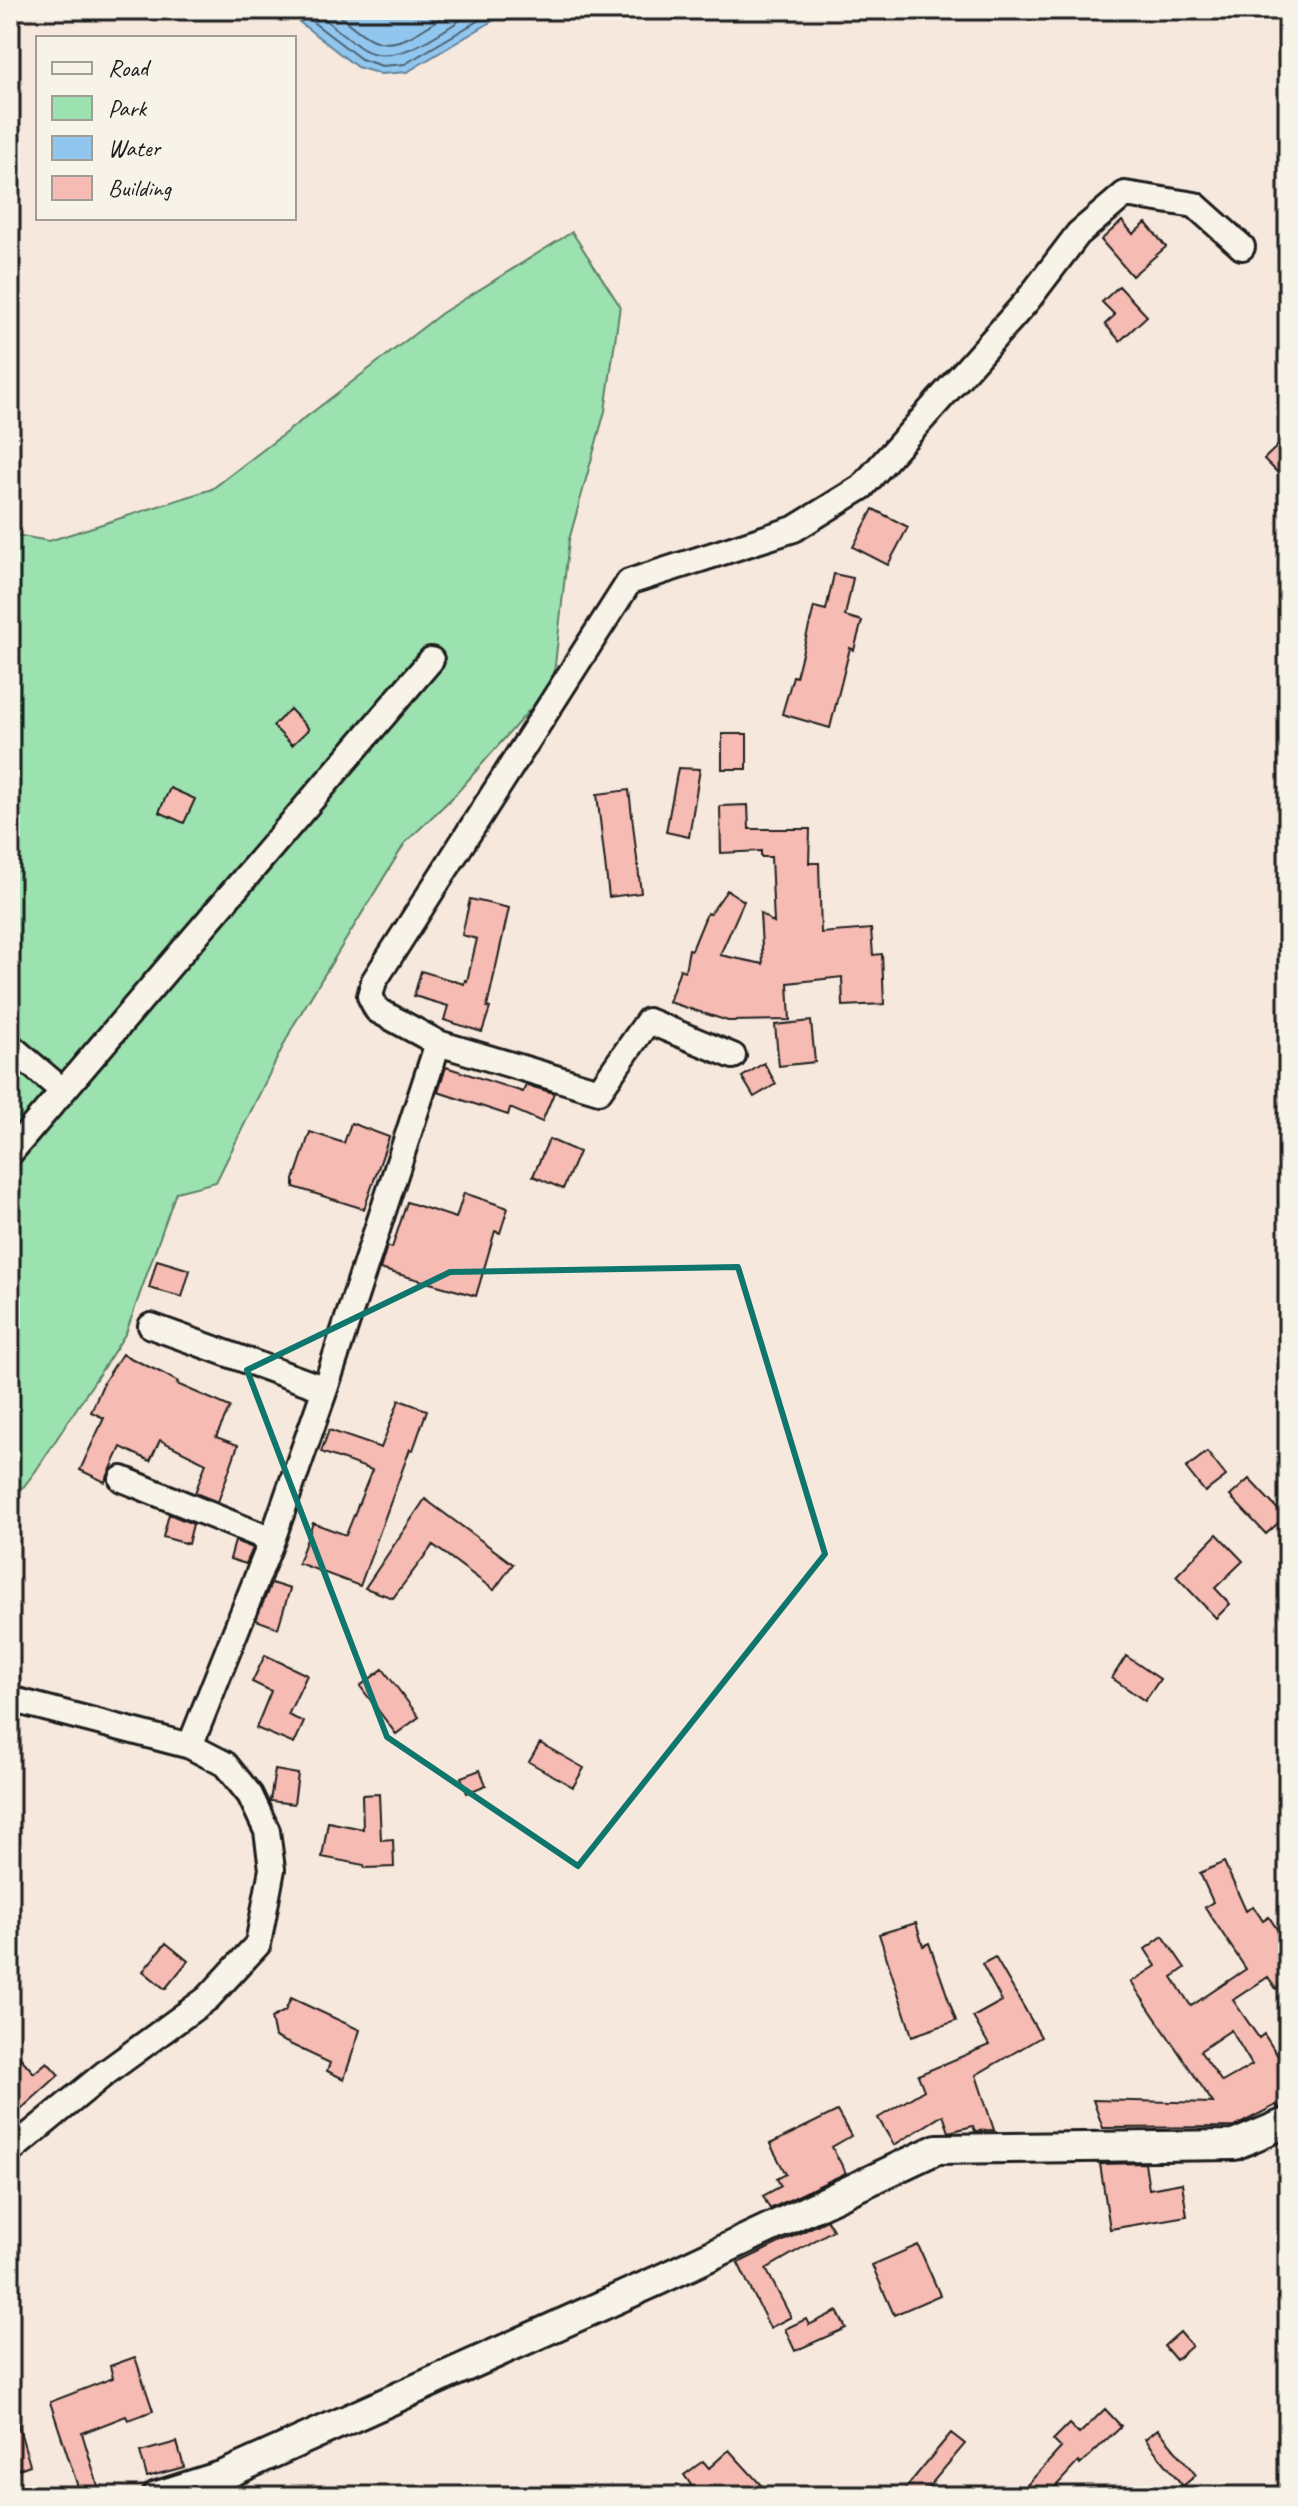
<svg xmlns="http://www.w3.org/2000/svg" width="1298" height="2506" viewBox="0 0 1298 2506" font-family="Caveat,sans-serif">
<rect width="100%" height="100%" fill="#f7e8dd"/>
<filter id="ink" filterUnits="userSpaceOnUse"><feTurbulence type="fractalNoise" baseFrequency=".0125" numOctaves="2"/><feDisplacementMap in="SourceGraphic" scale="16" xChannelSelector="R" yChannelSelector="G"/><feConvolveMatrix kernelMatrix="1 2 1 2 8 2 1 2 1" color-interpolation-filters="sRGB"/></filter>
<g filter="url(#ink)">
<path fill="#9be2b0" stroke="#5c7f66" stroke-width="2" d="M572,232L620,306L605,411L569,540L553,683L455,795L405,843L293,1026L216,1182L176,1192L126,1333L35,1472L10,1504V534L49,541L212,489L442,313Z"/>
<path fill="#91c6ee" stroke="#62829a" stroke-width="2" d="M284,10H511L407,72L381,74L357,67Z"/>
<g fill="none" stroke-linecap="round" stroke-linejoin="round">
<path stroke="#4b6070" stroke-width="2" d="M297,10L361,59L382,66L405,64L496,10
M313,10C330,23 346,38 363,49C397,70 447,27 476,10
M333,10C345,20 359,34 373,40C400,52 431,23 453,10"/>
</g>
<path fill="#f6bbb2" stroke="#1c1c1c" stroke-width="2" fill-rule="evenodd" d="M1122,221L1133,234L1146,223L1166,247L1132,276L1101,240Z
M1119,286L1147,316L1120,341L1105,324L1115,315L1102,302Z
M1288,436V462L1277,472L1264,459Z
M873,509L908,527L888,565L853,547Z
M834,574L853,578L845,616L862,621L854,650L850,648L830,728L782,714L793,676L796,677L814,607L826,610Z
M290,709L309,729L292,745L273,726Z
M722,734H747V769H722Z
M678,768L700,769L689,837L666,832Z
M170,788L195,799L184,823L159,812Z
M629,790L641,893L609,897L597,794Z
M748,805L749,829H810L809,863H819L821,933L871,929L873,955L882,954L884,1004L843,1006L842,977L788,983L790,1020L728,1021L669,1002L680,969L685,971L689,949L692,950L707,913L710,914L727,890L744,901L720,955L763,964L760,913L774,923L771,857H761V851L721,853L720,806Z
M470,899L509,908L487,1007L490,1008L482,1032L444,1020L448,1006L414,996L421,971L464,984L465,980L467,981L477,939L462,935Z
M811,1021L815,1062L779,1066L775,1025Z
M764,1063L776,1084L754,1097L742,1077Z
M446,1067L523,1092L526,1085L554,1093L542,1122L510,1108L508,1115L438,1092Z
M351,1123L389,1137L364,1209L294,1187V1180L310,1132L344,1143Z
M549,1139L579,1152L563,1189L533,1176Z
M464,1193L508,1208L500,1233L495,1231L476,1296L380,1269L387,1246L392,1248L407,1202L456,1218Z
M157,1260L190,1270L182,1297L149,1288Z
M122,1354L162,1373L178,1382L177,1384L230,1407L216,1437L238,1445L218,1502L195,1493L206,1463L160,1440L150,1461L121,1447L105,1482L80,1470L104,1418L91,1412L104,1382Z
M399,1400L427,1410L413,1450L410,1449L360,1586L298,1563L313,1523L346,1535L372,1470L321,1452L329,1430L381,1448Z
M1207,1452L1226,1476L1205,1492L1186,1468Z
M1249,1479L1285,1517L1266,1534L1230,1496Z
M425,1499L513,1564L494,1590L433,1545L393,1598L365,1588Z
M169,1514L193,1524L188,1544L163,1537Z
M1217,1534L1243,1561L1215,1588L1230,1604L1216,1618L1176,1576Z
M235,1541L253,1548L246,1564L230,1559Z
M271,1583L290,1589L278,1628L256,1620Z
M265,1655L307,1675L288,1715L304,1722L294,1744L256,1728L271,1691L252,1682Z
M1126,1656L1160,1679L1145,1701L1112,1678Z
M383,1669L419,1717L396,1734L360,1686Z
M540,1743L584,1768L573,1787L529,1762Z
M275,1770L298,1774L294,1804L270,1801Z
M480,1770L486,1785L467,1793L461,1777Z
M379,1794L381,1840L393,1839L394,1867L365,1868L364,1865L322,1857L328,1822L363,1829L362,1795Z
M1224,1862L1246,1911L1253,1906L1263,1921L1269,1917L1288,1946V1982L1276,1989L1268,1977L1233,2000L1259,2038L1264,2034L1288,2072V2105L1278,2108L1276,2105L1234,2127L1103,2128L1093,2100L1213,2103L1131,1982L1156,1966L1145,1949L1163,1936L1185,1968L1172,1977L1191,2006L1246,1969L1205,1907L1213,1902L1200,1873ZM1231,2030L1252,2065L1222,2082L1200,2051Z
M916,1923L923,1946L929,1943L956,2021L912,2036L879,1934Z
M166,1943L188,1961L165,1989L143,1971Z
M995,1957L1041,2037L976,2075L994,2130L975,2131L973,2126L949,2132L943,2115L894,2145L878,2118L924,2090L918,2075L989,2045L973,2017L1002,2001L982,1964Z
M291,1998L360,2030L344,2079L327,2071L330,2063L275,2037L271,2018L285,2011Z
M10,2046L34,2073L47,2062L59,2075L10,2119Z
M837,2111L851,2136L832,2147L846,2173L770,2209L763,2196L781,2186L777,2179L786,2174L770,2144Z
M1145,2163L1149,2189L1182,2183L1187,2216L1110,2229L1100,2164Z
M827,2220L833,2230L766,2269L791,2317L770,2328L738,2263Z
M918,2245L940,2295L894,2315L872,2265Z
M837,2311L846,2328L795,2351L785,2329L806,2319L809,2325Z
M1180,2332L1192,2346L1176,2360L1164,2346Z
M135,2357L153,2411L128,2420L126,2416L82,2433L101,2496H81L50,2402L113,2378L110,2366Z
M1105,2409L1121,2426L1080,2465L1078,2462L1047,2496H1017L1061,2448L1053,2440L1069,2424L1079,2434Z
M15,2414L30,2465L10,2472V2415Z
M1158,2429L1196,2475L1183,2486L1145,2439Z
M951,2433L965,2444L921,2496H899Z
M177,2442L184,2467L147,2477L140,2452Z
M729,2450L771,2496H699L684,2475L703,2461L709,2468Z"/>
<g fill="none" stroke-linecap="round" stroke-linejoin="round">
<defs>
<path id="minor" d="M438,1043L599,1091L648,1021L733,1056
M10,1046L63,1091
M10,1153L431,660
M151,1326L325,1389
M122,1479L272,1540
M10,1699L190,1746
M10,2151L104,2074L208,1998L258,1944L272,1869L267,1831L250,1795L225,1764L190,1746L272,1540L325,1389L438,1043L377,1010L370,996L374,981L629,582L794,529L862,487L1027,301L1078,234L1125,194L1195,205L1242,247"/>
<path id="tertiary" d="M157,2496L224,2475L659,2280L937,2149L1234,2145L1288,2122"/>
</defs>
<use href="#minor" stroke="#1c1c1c" stroke-width="30"/>
<use href="#tertiary" stroke="#1c1c1c" stroke-width="34"/>
<use href="#minor" stroke="#f7f3e8" stroke-width="24"/>
<use href="#tertiary" stroke="#f7f3e8" stroke-width="28"/>
</g>
</g>
<path fill="none" stroke="#0f766e" stroke-width="6" stroke-linejoin="round" d="M738,1267L825,1554L578,1866L387,1737L247,1370L450,1272Z"/>
<rect width="1298" height="2506" fill="none" stroke="#f7f3e8" stroke-width="40"/>
<rect x="20" y="20" width="1258" height="2466" fill="none" stroke="#1c1c1c" stroke-width="3" filter="url(#ink)"/>
<rect x="36" y="36" width="260" height="184" fill="#f7f3e8" stroke="#9f9d96" stroke-width="2"/>
<rect x="52" y="62" width="40" height="12" fill="#f7f3e8" stroke="#9f9d96" stroke-width="2"/>
<text x="108" y="76" font-size="24" fill="#1c1c1c">Road</text>
<rect x="52" y="96" width="40" height="24" fill="#9be2b0" stroke="#9f9d96" stroke-width="2"/>
<text x="108" y="116" font-size="24" fill="#1c1c1c">Park</text>
<rect x="52" y="136" width="40" height="24" fill="#91c6ee" stroke="#9f9d96" stroke-width="2"/>
<text x="108" y="156" font-size="24" fill="#1c1c1c">Water</text>
<rect x="52" y="176" width="40" height="24" fill="#f6bbb2" stroke="#9f9d96" stroke-width="2"/>
<text x="108" y="196" font-size="24" fill="#1c1c1c">Building</text>
</svg>
